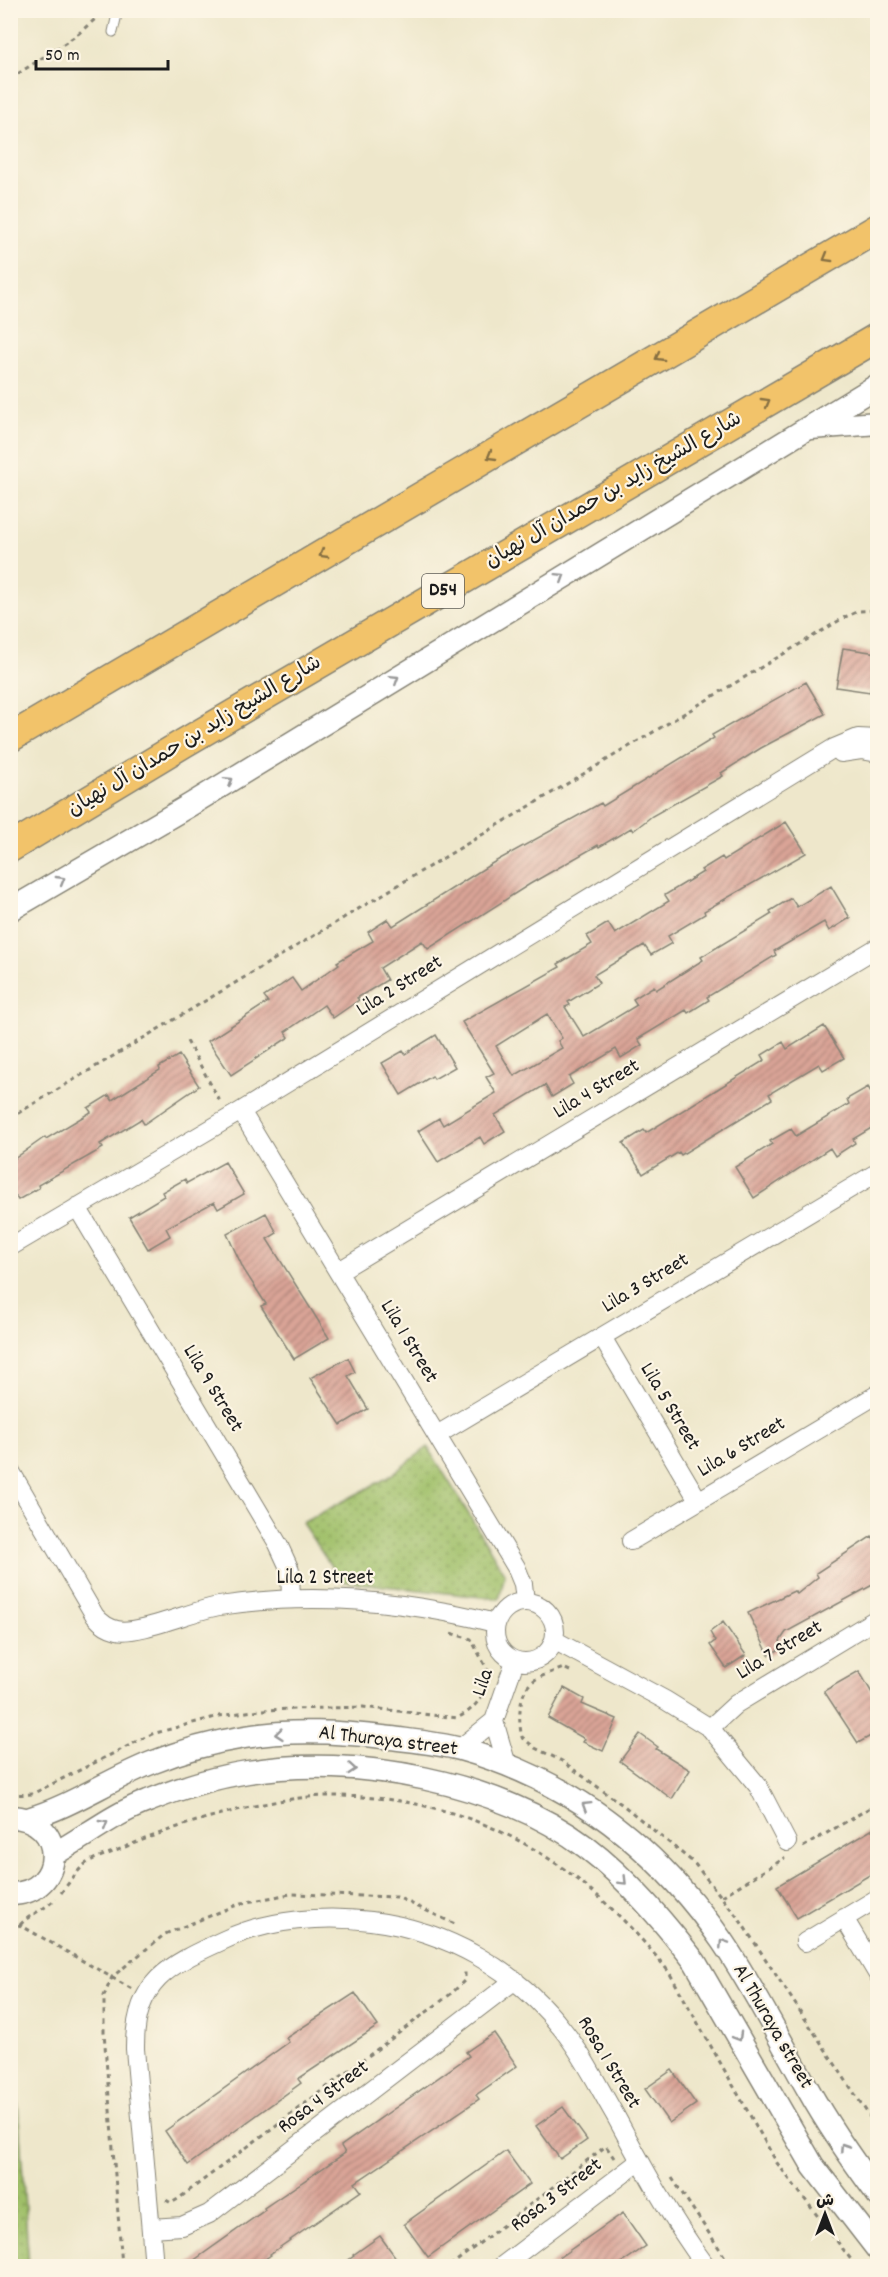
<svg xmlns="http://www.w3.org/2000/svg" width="888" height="2277" viewBox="0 0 888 2277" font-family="Dekko,'Playpen Sans Arabic',sans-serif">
<defs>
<pattern id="park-dots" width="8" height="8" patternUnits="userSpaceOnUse" patternTransform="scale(1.5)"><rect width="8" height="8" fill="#9fbf67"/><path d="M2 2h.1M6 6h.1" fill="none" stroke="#819a54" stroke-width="1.8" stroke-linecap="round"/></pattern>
<pattern id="building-hatch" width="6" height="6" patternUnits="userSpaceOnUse" patternTransform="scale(1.5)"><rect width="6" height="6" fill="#daa497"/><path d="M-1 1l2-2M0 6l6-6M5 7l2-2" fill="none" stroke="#b0857a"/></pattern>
</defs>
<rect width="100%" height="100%" fill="#fcf5e5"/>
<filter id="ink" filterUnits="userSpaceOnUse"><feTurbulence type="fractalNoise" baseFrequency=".0167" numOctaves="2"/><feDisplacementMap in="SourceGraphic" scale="12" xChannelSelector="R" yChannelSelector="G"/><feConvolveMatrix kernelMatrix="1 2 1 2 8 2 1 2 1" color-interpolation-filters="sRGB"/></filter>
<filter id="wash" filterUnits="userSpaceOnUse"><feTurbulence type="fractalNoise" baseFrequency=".008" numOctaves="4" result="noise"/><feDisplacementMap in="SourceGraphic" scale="24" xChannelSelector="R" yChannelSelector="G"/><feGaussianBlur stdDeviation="1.35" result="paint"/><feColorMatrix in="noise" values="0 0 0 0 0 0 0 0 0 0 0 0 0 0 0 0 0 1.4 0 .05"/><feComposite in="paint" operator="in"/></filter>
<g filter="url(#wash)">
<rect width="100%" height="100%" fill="#eee7cb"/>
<path fill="url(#park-dots)" stroke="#5e6e42" stroke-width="1.5" d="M428,1447L505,1574L499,1599L341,1581L302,1523L387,1478Z
M10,2003L13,2030L29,2266H11Z"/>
<g id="blocks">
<path fill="url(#building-hatch)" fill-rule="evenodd" d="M843,648L877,653L870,692L836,687Z
M806,682L825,714L761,748L721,773L723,776L652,816L633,831L631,828L599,847L598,845L530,884L428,949L422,941L380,968L387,980L357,998L359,1000L333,1018L324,1005L285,1032L289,1037L231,1075L208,1041L268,1002L264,997L292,978L301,991L339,964L337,962L373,941L368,932L388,919L393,926L491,864L601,803L603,806L714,738L712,735Z
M786,822L806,853L704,911L705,914L668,936L672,943L651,955L644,945L594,975L599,983L568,1002L570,1005L565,1007L584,1037L637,1005L633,999L654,986L656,990L703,960L701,957L772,914L770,911L791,898L797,907L831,886L850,918L829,931L824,922L774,951L776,955L707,997L709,1000L688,1013L686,1010L638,1039L642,1045L621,1058L616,1049L569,1077L573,1084L552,1097L545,1085L495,1115L505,1131L484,1144L480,1137L438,1162L418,1131L439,1118L443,1125L496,1093L486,1077L494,1073L462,1022L560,967L558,964L592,944L587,936L608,923L615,934L669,901L665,895L703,872L701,870L722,857L724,860ZM547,1014L562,1038L558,1041L562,1048L514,1076L496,1046Z
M824,1026L844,1058L823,1070L819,1064L769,1094L772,1099L681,1155L679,1152L643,1174L623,1143L644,1130L646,1133L765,1060L762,1055L783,1042L787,1049Z
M436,1035L455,1067L434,1079L432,1076L401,1095L382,1063L403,1051L405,1054Z
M179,1055L199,1086L144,1124L141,1119L100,1144L103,1148L38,1185L39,1188L18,1200L10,1188V1162L45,1137L46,1139L91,1112L88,1108L109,1095L112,1100L160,1070L159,1067Z
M868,1087L878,1103V1124L853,1139L855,1143L835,1156L830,1148L754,1198L735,1167L772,1144L770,1141L791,1129L796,1136L849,1104L847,1099Z
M225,1162L244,1194L218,1209L214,1202L166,1228L170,1236L148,1249L129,1217L164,1196L162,1192L185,1179L187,1183Z
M266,1213L277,1233L267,1239L329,1338L294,1359L261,1306L266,1304L244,1270L227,1234Z
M348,1358L355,1372L348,1376L368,1409L341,1425L310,1378Z
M872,1536L878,1544V1582L786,1632L780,1641L782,1648L769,1655L748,1613L794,1591L797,1594L818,1577L816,1573Z
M723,1622L746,1655L726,1668L710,1645L715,1641L710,1632Z
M859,1671L878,1703V1732L858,1743L824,1691Z
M564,1688L584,1699L582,1704L617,1719L603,1751L583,1742L585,1739L548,1718Z
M640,1734L658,1747L656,1749L690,1770L672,1799L620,1761Z
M878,1826V1870L797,1918L777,1886Z
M355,1993L378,2026L298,2079L301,2083L188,2165L165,2131L289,2042L286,2038Z
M494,2033L517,2066L476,2095L479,2099L355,2183L361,2191L270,2254L271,2255L255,2266H186L265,2210L264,2208L345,2153L341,2146L469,2056L466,2052Z
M672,2070L696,2104L669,2123L645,2089Z
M563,2107L587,2140L560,2159L536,2126Z
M506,2151L530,2184L428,2257L404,2224Z
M623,2213L646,2246L617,2266H547Z
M380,2236L402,2266H340L354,2256L353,2255Z"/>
</g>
</g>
<g filter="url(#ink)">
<use href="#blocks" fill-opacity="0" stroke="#858274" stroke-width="1.5"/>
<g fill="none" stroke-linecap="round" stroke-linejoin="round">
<defs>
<path id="service" d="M113,32L118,10"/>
<path id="minor" d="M841,753L861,750L878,753
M241,1111L516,1567L523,1584L525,1601
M77,1207L278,1544L290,1570L291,1599
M10,1247L241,1111L834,748L858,738L878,739
M339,1271L878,947
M602,1337L698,1500
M437,1435L878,1172
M10,1470L95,1616C101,1623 108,1628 117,1630C138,1635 194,1610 219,1606C311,1592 405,1600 495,1623
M631,1541L878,1394
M495 1632a30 30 0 1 1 60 0a30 30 0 1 1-60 0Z
M554,1640L665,1700L710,1728L758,1786L787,1842
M710,1728L736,1704L878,1618
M459,1749L494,1721
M507,1765L494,1721L515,1661
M844,1918L878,1975
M805,1942L878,1898
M151,2228L182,2226L209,2214L515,1980
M154,2266L135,2049C134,1981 169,1965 224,1940C268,1919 325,1915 371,1921C446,1930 517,1970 563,2030C584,2056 598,2086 615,2115C643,2167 671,2219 706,2266
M502,2266L640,2161"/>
<path id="tertiary" d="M811,428L878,423
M10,910L190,805L878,385
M10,1817C67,1817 67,1894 10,1894
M28,1819C72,1806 108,1780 151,1763C181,1751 213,1742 245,1737C293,1729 342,1732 391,1738C414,1741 438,1743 460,1749C571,1780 657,1847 722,1941C754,1988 780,2041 809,2091C829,2127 853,2161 878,2195
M54,1854C85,1837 115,1813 148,1801C180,1788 215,1777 248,1772C354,1754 500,1782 586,1847C628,1879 663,1921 695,1962L813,2166L878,2250"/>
<path id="primary" d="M10,738L878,228
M10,848L184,743L878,337"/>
</defs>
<use href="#service" stroke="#858274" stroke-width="11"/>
<use href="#minor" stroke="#858274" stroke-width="20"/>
<use href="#tertiary" stroke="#858274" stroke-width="25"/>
<use href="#primary" stroke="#858274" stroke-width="31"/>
<path stroke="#858274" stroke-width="3" stroke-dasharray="4.5 4.5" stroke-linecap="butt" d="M10,79L77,35L103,12
M187,1041L221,1103
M10,1118L845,617L859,611L878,610
M10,1656V1660
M570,1671L563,1668C554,1672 540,1675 532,1682C518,1693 518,1722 522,1737L535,1748L562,1761L624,1806L694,1863L739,1919L878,2129
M10,1795L32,1794L152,1734L219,1716L260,1710L363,1707L457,1718C477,1709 488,1691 487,1669L471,1639L447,1632
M803,1847L878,1803
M61,1893C69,1883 78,1869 88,1862C95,1858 105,1855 113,1852C144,1839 175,1827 207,1818C247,1807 290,1796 332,1796C477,1796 581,1861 669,1972L777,2163L856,2266
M722,1896L785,1858
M20,1925C31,1913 45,1910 56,1898
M10,1930L20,1925L132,1989
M10,2176L16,2266
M672,2178L731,2266
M166,2200L171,2203L178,2199L452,1993L465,1980V1968
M122,2266L104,2032V1996L112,1977L165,1934L242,1903L290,1894L397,1897L457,1925
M450,2266L606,2146L614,2158"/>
<use href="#service" stroke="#fff" stroke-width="9"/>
<use href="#minor" stroke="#fff" stroke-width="18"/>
<use href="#tertiary" stroke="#fff" stroke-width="22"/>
<use href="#primary" stroke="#f2c36a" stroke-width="28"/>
</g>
<defs><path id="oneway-chevron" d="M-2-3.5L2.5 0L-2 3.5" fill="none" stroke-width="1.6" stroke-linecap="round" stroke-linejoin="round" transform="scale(1.5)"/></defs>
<g stroke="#877043">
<use href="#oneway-chevron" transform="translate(827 258) rotate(150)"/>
<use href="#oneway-chevron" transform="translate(659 357) rotate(150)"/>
<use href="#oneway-chevron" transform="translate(766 402) rotate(-30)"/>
<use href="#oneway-chevron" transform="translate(491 456) rotate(150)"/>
<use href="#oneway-chevron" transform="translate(323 554) rotate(150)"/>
</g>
<g stroke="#999">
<use href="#oneway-chevron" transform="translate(561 577) rotate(-32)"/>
<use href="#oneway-chevron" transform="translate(395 679) rotate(-32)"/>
<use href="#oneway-chevron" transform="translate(229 781) rotate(-32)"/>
<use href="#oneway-chevron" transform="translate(61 880) rotate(-30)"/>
<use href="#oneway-chevron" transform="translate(279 1734) rotate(174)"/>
<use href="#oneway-chevron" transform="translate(352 1769) rotate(5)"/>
<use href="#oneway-chevron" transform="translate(586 1806) rotate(-148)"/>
<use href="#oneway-chevron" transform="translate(104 1824) rotate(-31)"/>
<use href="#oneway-chevron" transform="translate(623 1881) rotate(45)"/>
<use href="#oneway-chevron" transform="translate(723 1943) rotate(-123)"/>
<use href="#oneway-chevron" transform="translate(738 2037) rotate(60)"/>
<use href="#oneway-chevron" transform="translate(844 2147) rotate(-123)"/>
</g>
</g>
<g text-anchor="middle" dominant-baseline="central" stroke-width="4.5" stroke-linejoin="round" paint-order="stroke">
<rect fill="#fcf5e5" stroke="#5f5d58" stroke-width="1.5" x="422" y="574" width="42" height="34" rx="4.5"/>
<g font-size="20" font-weight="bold" fill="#1c1c1c">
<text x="443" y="591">D54</text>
</g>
<g font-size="21" fill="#1c1c1c" stroke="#fcf5e5">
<text transform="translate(614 491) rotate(-30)">شارع الشيخ زايد بن حمدان آل نهيان</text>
<text transform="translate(195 737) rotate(-31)">شارع الشيخ زايد بن حمدان آل نهيان</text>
<text transform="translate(400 987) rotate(-32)">Lila 2 Street</text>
<text transform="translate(597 1090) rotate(-31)">Lila 4 Street</text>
<text transform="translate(646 1284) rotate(-31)">Lila 3 Street</text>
<text transform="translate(408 1342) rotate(59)">Lila 1 Street</text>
<text transform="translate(212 1389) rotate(59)">Lila 9 Street</text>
<text transform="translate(669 1407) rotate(59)">Lila 5 Street</text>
<text transform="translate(742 1448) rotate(-31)">Lila 6 Street</text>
<text x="325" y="1579">Lila 2 Street</text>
<text transform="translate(780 1651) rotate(-31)">Lila 7 Street</text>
<text transform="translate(484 1683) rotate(-71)">Lila</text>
<text transform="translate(388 1742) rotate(7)">Al Thuraya street</text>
<text transform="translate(772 2027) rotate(60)">Al Thuraya street</text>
<text transform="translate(608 2063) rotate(59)">Rosa 1 Street</text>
<text transform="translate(324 2098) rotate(-37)">Rosa 4 Street</text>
<text transform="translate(557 2196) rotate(-37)">Rosa 3 Street</text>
</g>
</g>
<rect width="888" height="2277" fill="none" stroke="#fcf5e5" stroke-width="36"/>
<g transform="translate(825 2214)" stroke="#fcf5e5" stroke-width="4.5" paint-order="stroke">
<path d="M0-4.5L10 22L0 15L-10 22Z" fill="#1c1c1c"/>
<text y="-9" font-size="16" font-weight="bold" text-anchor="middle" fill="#1c1c1c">ش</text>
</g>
<path d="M36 60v9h132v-9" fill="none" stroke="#1c1c1c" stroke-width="3"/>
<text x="45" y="60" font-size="18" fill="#1c1c1c" stroke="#fcf5e5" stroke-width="4.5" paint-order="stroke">50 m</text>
</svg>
